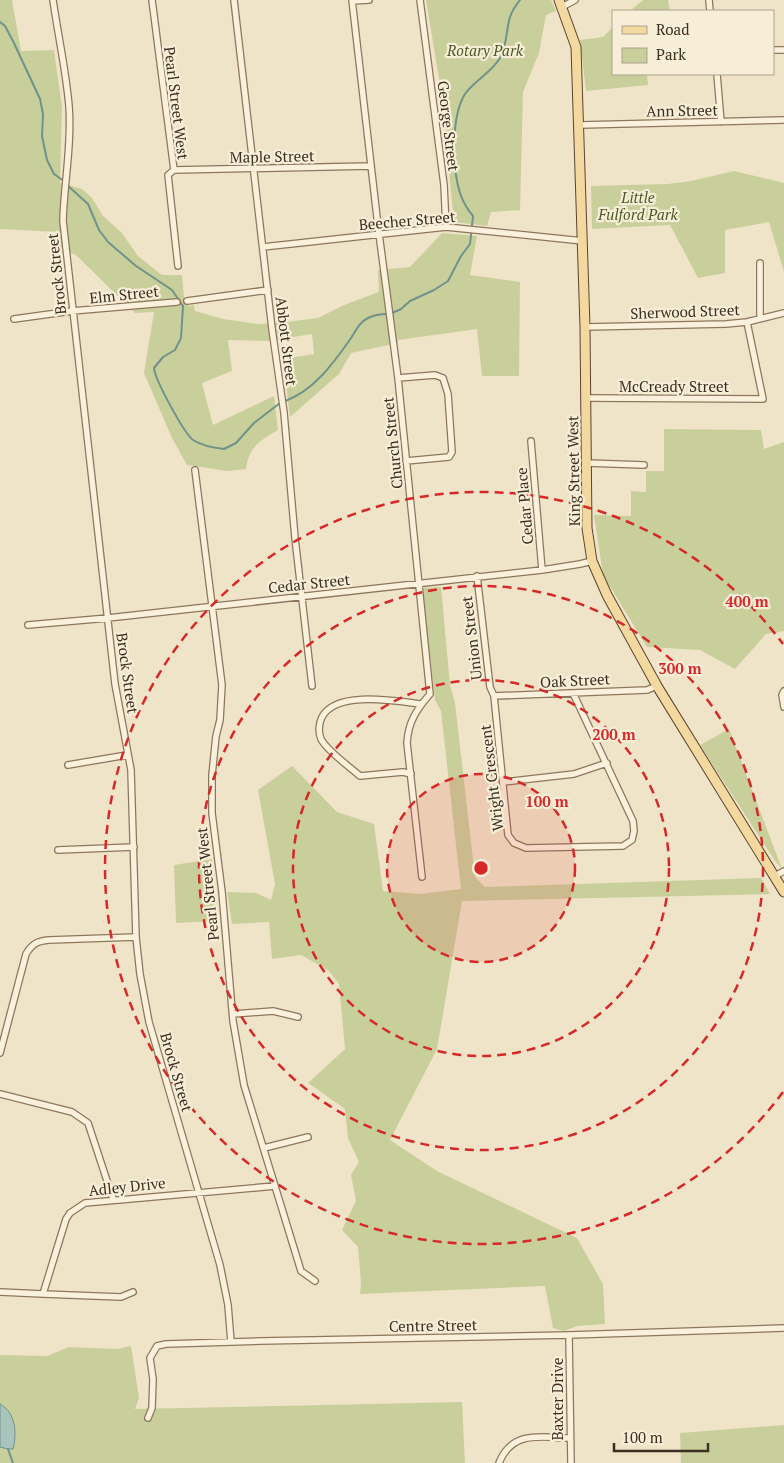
<svg xmlns="http://www.w3.org/2000/svg" width="784" height="1463" viewBox="0 0 784 1463" font-family="'PT Serif',serif">
<rect width="100%" height="100%" fill="#f0e4c8"/>
<path fill="#c9cf9b" d="M0,0H12L21,51L54,50L62,107L60,183L82,189L92,198L103,216L121,232L138,256L162,275H182L184,297L188,306L194,305L195,311L223,319L258,324L279,323L318,318L344,305L379,292L378,270L410,267L442,233L477,236L470,275L520,282L519,376H482L477,329L398,340V343L351,353L339,374L290,417L283,359L314,354L312,334L269,341L228,340L232,371L202,383L213,425L274,396L278,430C259,441 249,447 246,469L227,471L187,465L172,438L144,373L154,312L135,313L76,255L61,249L59,232L0,229Z
M426,0H551L556,11L546,15L539,53L523,92L520,210L491,212L487,226L454,222L441,91Z
M643,0H668L670,11H630Z
M613,27V74H647L648,85L586,91L580,40L603,37Z
M734,171L784,183V272L769,222L725,230V273L698,278L670,225L592,229L591,186L668,184L691,181Z
M664,429L761,430L764,449L784,442V631L766,634L735,669L700,650L647,647L603,575L594,515L631,516V491L646,492V471H664Z
M441,587L450,685L455,703L475,877L485,887L761,878L770,894L462,901L437,1049L390,1140L437,1171L577,1238L603,1284L605,1324L577,1326L564,1331L553,1328L545,1286L360,1294L361,1283L358,1247L342,1230L356,1201L351,1175L359,1162L348,1138L345,1109L308,1083L345,1049L339,984L328,970L301,955L272,959L269,922L232,924L227,892L256,893L271,900L275,884L258,790L292,766L337,812L374,824L383,891L420,894L461,889L441,711L435,700L422,588Z
M729,729L782,869L775,861L700,745Z
M212,859L218,921L176,923L174,865Z
M131,1346L139,1398L135,1409L462,1402L465,1463H0V1355L47,1356L69,1347L117,1349Z
M784,1425V1463H681L680,1433Z"/>
<path fill="#a9c4bc" stroke="#6f938a" d="M0,1404C16,1413 17,1433 13,1449H8L0,1447Z"/>
<g fill="none" stroke-linecap="round" stroke-linejoin="round">
<path stroke="#6f938a" stroke-width="2" d="M0,22L5,26L13,41L40,99L43,114L42,136L47,160L54,174L64,181
M67,185L88,204L99,230L108,242L136,266L172,290L183,306L181,338L175,350L163,357L154,368C155,380 184,433 193,440C201,445 214,448 224,449L236,443L254,423L280,403
M392,313L401,309L410,301L434,290L448,281L461,256L470,244L473,216C467,209 463,202 460,193C452,168 451,116 465,94C475,80 491,73 500,58C507,46 506,30 510,17C512,11 516,5 520,0
M285,401C313,391 332,365 349,341C355,333 358,323 368,318C374,315 381,314 387,314
M8,1449L13,1463"/>
<defs>
<path id="street" d="M53,0C58,35 66,71 69,106C72,145 64,183 63,221L115,684L131,770L136,937L140,974L149,1022L220,1265L228,1305L231,1342
M152,0L174,170
M234,0L272,329L284,413L295,538L312,686
M352,0L378,226L398,378L430,694C417,709 408,722 407,743L422,877
M420,0L444,185L446,227
M709,0L710,11
M353,1L369,0
M562,7L575,0
M773,50H784
M717,74L721,122
M580,125L784,120
M174,170L371,166
M174,170L168,175L178,266
M263,247L446,227L583,241
M760,263V318
M187,301L268,290
M14,319L72,311L177,302
M585,327L726,324L747,322L784,313
M398,378L435,375L443,378L448,394L452,452L449,457L406,461
M586,398L763,399L747,322
M531,441L542,570
M586,463L644,465
M195,470L222,685L220,720L216,736L212,775V813L222,892L233,1021L244,1085L301,1271L315,1281
M477,576L490,687L494,696L508,835L514,843L526,848L623,846L632,840L634,831L633,821L573,693
M28,625L108,618L542,570L580,564L592,561
M784,691L782,695L784,707
M494,696L647,690L657,686
M68,765L127,755
M411,774L403,772L360,776C350,767 327,751 321,739C318,732 319,723 322,717C336,690 396,701 421,704
M504,782L574,774L607,763
M58,850L134,847
M775,876L784,871
M233,1014L273,1011L298,1017
M0,1053L26,954C32,944 37,941 49,940L136,937
M0,1094L72,1112L88,1123L113,1199
M264,1148L308,1137
M0,1292L43,1294L66,1219L70,1213L85,1203L275,1186
M43,1294L121,1297L133,1292
M569,1335L571,1463
M148,1418L152,1408L153,1379L150,1358L157,1346L166,1344L260,1341L569,1335L784,1328
M499,1463C512,1430 541,1437 570,1438"/>
<path id="primary" d="M559,0L576,47L585,327L587,528L592,561L607,595L657,686L784,892"/>
</defs>
<use href="#street" stroke="#8d765c" stroke-width="8"/>
<use href="#primary" stroke="#5b4430" stroke-width="11"/>
<use href="#street" stroke="#faf1dc" stroke-width="5.5"/>
<use href="#primary" stroke="#f3d9a0" stroke-width="9"/>
</g>
<circle cx="481" cy="868" r="94" fill="#d62828" fill-opacity=".12"/>
<g fill="none" stroke="#d62828" stroke-width="2.5" stroke-dasharray="9 6">
<circle cx="481" cy="868" r="94"/>
<circle cx="481" cy="868" r="188"/>
<circle cx="481" cy="868" r="282"/>
<path d="M783 1092A376 376 0 1 1 783 644"/>
</g>
<g text-anchor="middle" dominant-baseline="central" stroke-width="4.5" stroke-linejoin="round" paint-order="stroke">
<g font-size="15" font-style="italic" fill="#4d5a26" stroke="#f7eed8">
<text x="485" y="50">Rotary Park</text>
<text x="638" y="197">Little<tspan x="638" dy="17">Fulford Park</tspan></text>
</g>
<g font-size="15" fill="#3d2e20" stroke="#f7eed8">
<text transform="translate(177 103) rotate(83)">Pearl Street West</text>
<text transform="translate(682 110) rotate(-1)">Ann Street</text>
<text transform="translate(449 126) rotate(83)">George Street</text>
<text transform="translate(272 156) rotate(-1)">Maple Street</text>
<text transform="translate(407 220) rotate(-5)">Beecher Street</text>
<text transform="translate(56 274) rotate(-96)">Brock Street</text>
<text transform="translate(124 294) rotate(-6)">Elm Street</text>
<text transform="translate(685 311) rotate(-2)">Sherwood Street</text>
<text transform="translate(287 341) rotate(83)">Abbott Street</text>
<text x="674" y="386">McCready Street</text>
<text transform="translate(392 443) rotate(-96)">Church Street</text>
<text transform="translate(573 471) rotate(-91)">King Street West</text>
<text transform="translate(524 506) rotate(-95)">Cedar Place</text>
<text transform="translate(309 583) rotate(-6)">Cedar Street</text>
<text transform="translate(471 638) rotate(-97)">Union Street</text>
<text transform="translate(128 673) rotate(82)">Brock Street</text>
<text transform="translate(575 680) rotate(-3)">Oak Street</text>
<text transform="translate(491 778) rotate(-97)">Wright Crescent</text>
<text transform="translate(207 884) rotate(-96)">Pearl Street West</text>
<text transform="translate(177 1072) rotate(74)">Brock Street</text>
<text transform="translate(127 1186) rotate(-6)">Adley Drive</text>
<text transform="translate(433 1325) rotate(-1)">Centre Street</text>
<text transform="translate(557 1399) rotate(-90)">Baxter Drive</text>
</g>
</g>
<circle cx="481" cy="868" r="8" fill="#d62828" stroke="#f7eed8" stroke-width="2.5"/>
<g font-size="15" text-anchor="middle" font-weight="bold" fill="#d62828" stroke="#f7eed8" stroke-width="4.5" stroke-linejoin="round" paint-order="stroke">
<text x="747" y="607">400 m</text>
<text x="680" y="674">300 m</text>
<text x="614" y="740">200 m</text>
<text x="547" y="807">100 m</text>
</g>
<rect x="612" y="10" width="162" height="65" fill="#f7eed8" stroke="#ada18e"/>
<rect x="622" y="26" width="25" height="8" fill="#f3d9a0" stroke="#ada18e"/>
<text x="656" y="35" font-size="15" fill="#3d2e20">Road</text>
<rect x="622" y="48" width="25" height="15" fill="#c9cf9b" stroke="#ada18e"/>
<text x="656" y="60" font-size="15" fill="#3d2e20">Park</text>
<path d="M614 1443v8h94v-8" fill="none" stroke="#3d2e20" stroke-width="2.5"/>
<text x="622" y="1443" font-size="15" fill="#3d2e20" stroke="#f7eed8" stroke-width="4" paint-order="stroke">100 m</text>
</svg>
